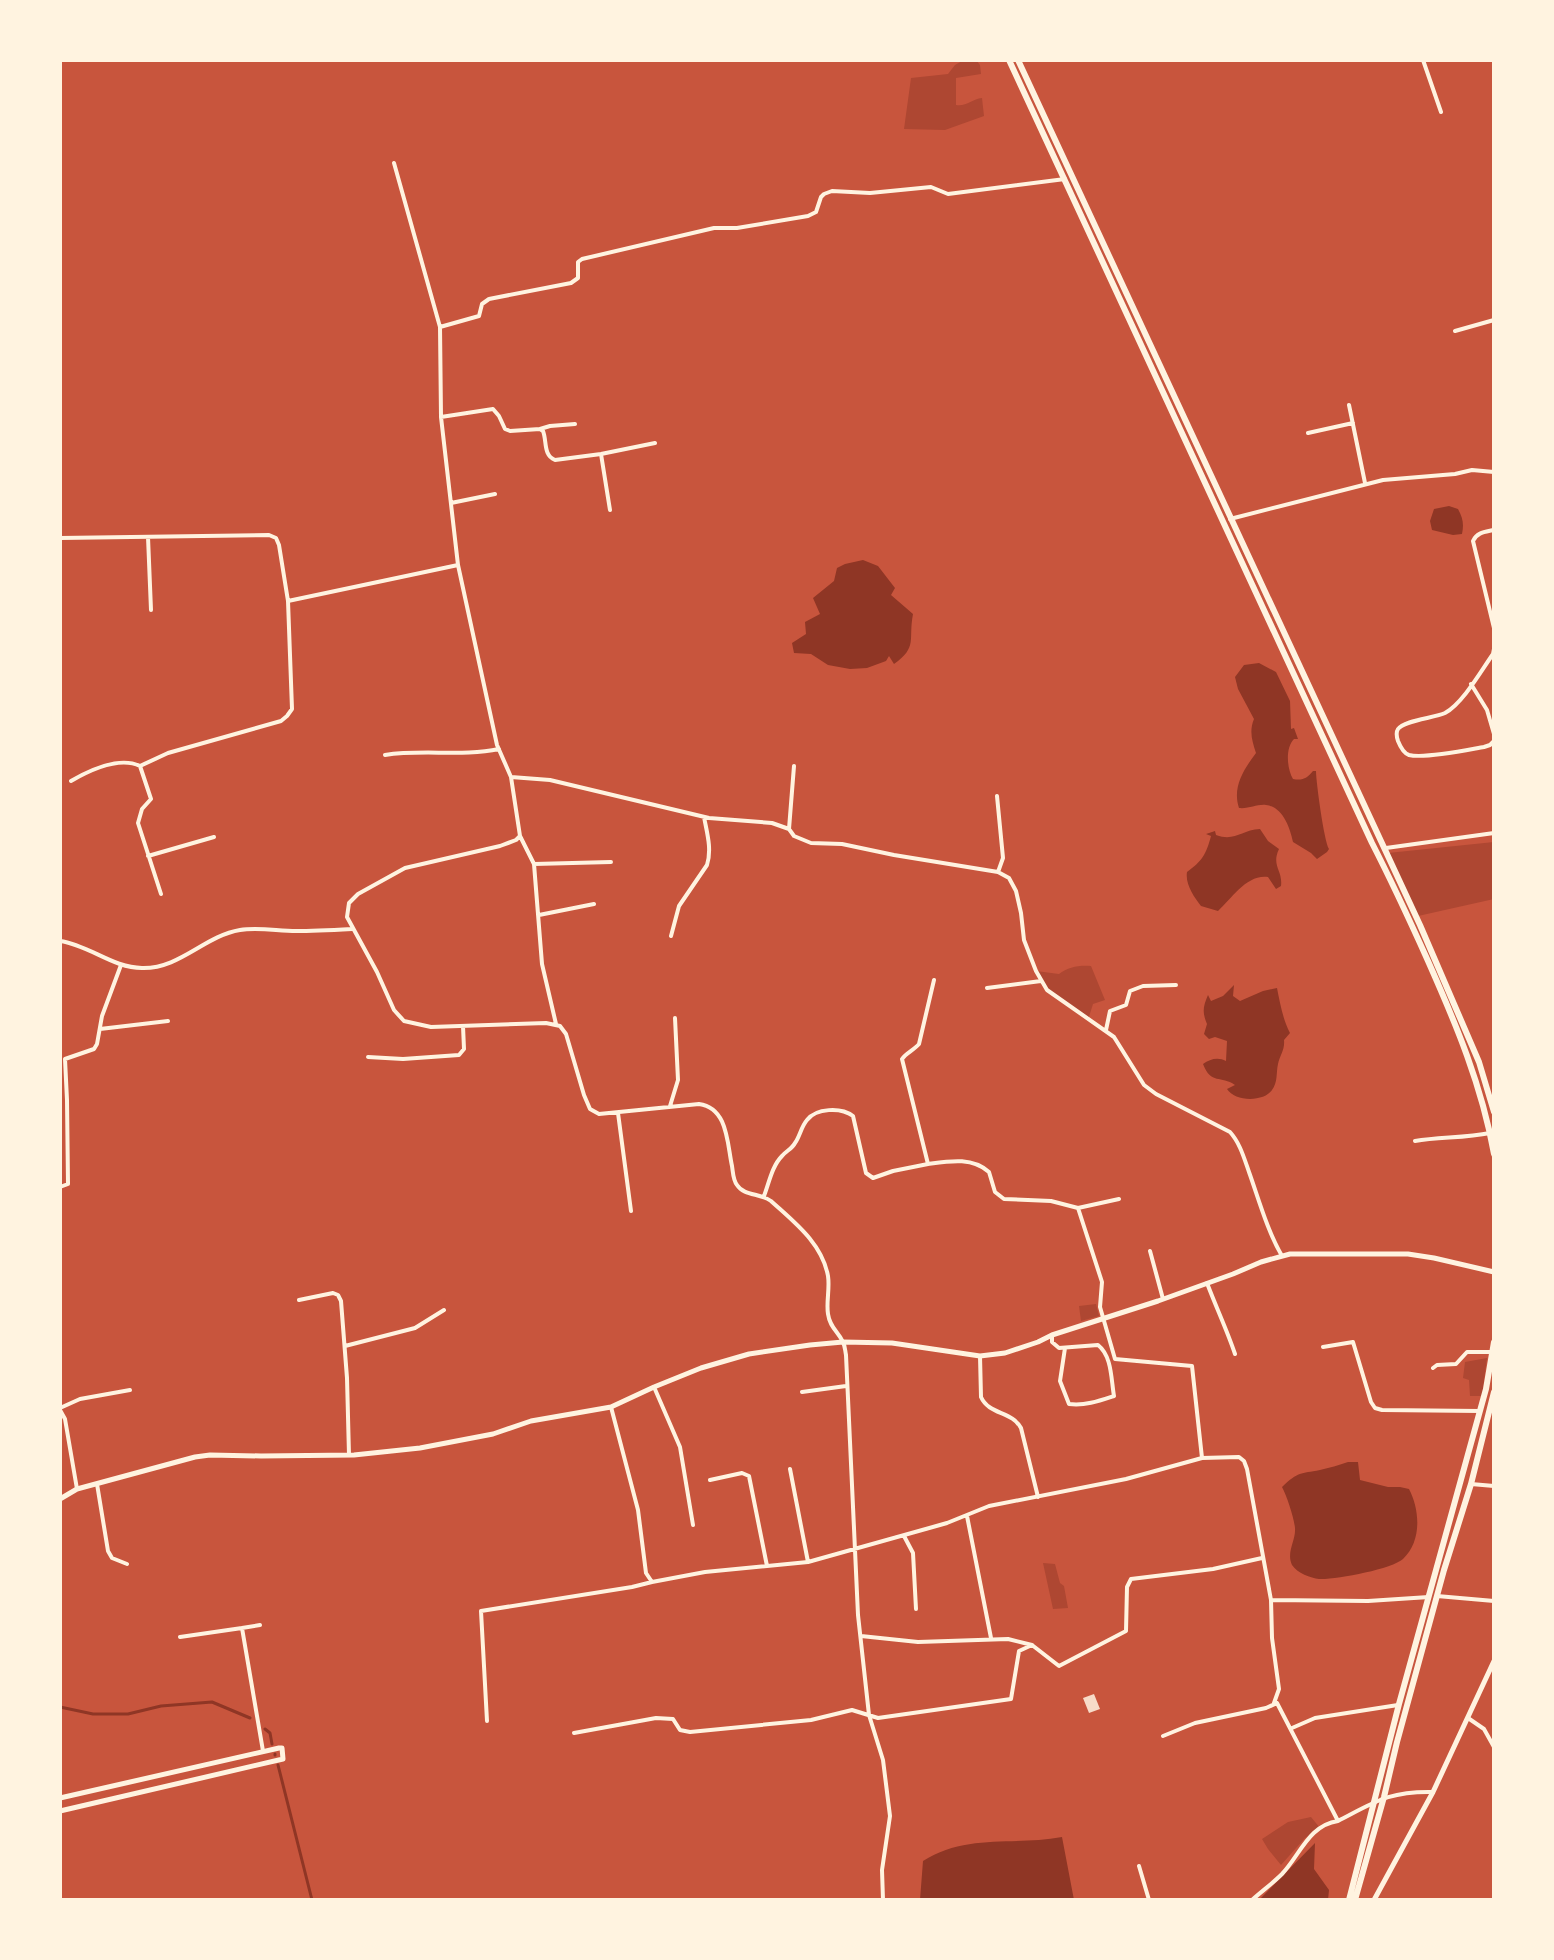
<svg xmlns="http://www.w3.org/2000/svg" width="1554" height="1960" viewBox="0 0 1554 1960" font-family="Helvetica,sans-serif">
<rect width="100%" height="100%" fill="#c8553d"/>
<path fill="#ae4732" d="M964,60H976L980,65L981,74L956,78V105C966,107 972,99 982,98L984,116L945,130L904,129L911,78L948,74L955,65Z
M1494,842V899L1418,916L1388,853Z
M1091,966L1105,1000L1093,1004L1088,1020L1047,990L1036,971L1059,974C1068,967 1079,965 1091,966Z
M1096,1304L1099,1316L1081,1321L1079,1306Z
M1487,1358L1482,1396H1470L1469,1380L1463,1378L1465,1362Z
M1043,1563L1055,1564L1060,1583L1064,1586L1068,1608L1053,1609Z
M1311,1817L1320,1828L1305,1838L1281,1865L1268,1849L1262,1839L1288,1822Z"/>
<path fill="#8f3625" d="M1449,506L1458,509C1463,518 1464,524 1462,534L1453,535L1432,530L1430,521L1434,509Z
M863,560L878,566L895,588L891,595L913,614C908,640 918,647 894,664L889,656L886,661L867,668L850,669L828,665L811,654L794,653L792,643L806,634L805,622L820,614L813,598L834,581L837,568L845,564Z
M1259,663L1276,672L1290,701L1291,729L1294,728L1298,739H1294C1285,748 1287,769 1293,779C1303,781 1307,778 1313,771H1316C1316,781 1324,841 1329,849L1327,852L1317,859L1311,853L1293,842C1290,828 1283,807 1266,805C1257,804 1249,809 1239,808C1232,787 1244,769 1256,753C1252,741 1249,731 1254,719L1238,689L1235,677L1244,665Z
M1260,829L1268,841L1279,849C1271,866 1283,870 1281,886L1276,889L1268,877C1247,874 1232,898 1218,911L1201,906C1194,897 1185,884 1187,872C1202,861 1206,855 1211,836L1206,834L1215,831L1216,835C1235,842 1241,830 1260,829Z
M1234,985L1233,996L1240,1001L1263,991L1277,988C1280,1003 1283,1020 1290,1033L1284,1040C1285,1050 1280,1055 1278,1064C1276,1073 1278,1082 1272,1090C1264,1102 1235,1102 1227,1089L1235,1085C1221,1075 1211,1085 1203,1064C1210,1059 1218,1057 1226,1061L1227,1041L1215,1037L1209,1039L1204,1034L1207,1024C1202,1012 1203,1007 1208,995L1211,1001L1223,996Z
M1348,1462H1358L1360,1480L1388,1487H1400L1409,1489C1420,1510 1422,1541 1403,1559C1392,1569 1335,1580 1319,1579C1311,1578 1297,1573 1292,1565C1286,1552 1296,1541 1295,1528C1294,1518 1287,1496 1282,1487C1299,1471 1300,1474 1320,1470C1329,1468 1339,1465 1348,1462Z
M1062,1837L1074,1900H920L923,1861C966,1833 1014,1846 1062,1837Z
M1315,1843L1314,1869L1329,1890L1328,1900H1259Z"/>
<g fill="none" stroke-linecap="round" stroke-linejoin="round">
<path stroke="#8f3625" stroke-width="3" d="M60,1707L93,1714H128L161,1706L212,1702L250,1718
M265,1729L270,1733L272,1744
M275,1754V1755
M278,1765L312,1900"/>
</g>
<path fill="#f7dbc8" d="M1094,1694L1100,1709L1089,1713L1083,1698Z"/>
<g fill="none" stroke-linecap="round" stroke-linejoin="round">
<path stroke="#fff3e0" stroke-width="4" d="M1423,60L1441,112
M394,163L440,327L441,417L458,565L497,745L511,777L520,836L534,864L542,964L556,1024
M440,327L479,316L482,304L489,299L571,283L578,278V262L582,259L714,228H737L808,216L816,212L821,197L824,194L832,191L870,193L931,187L948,194L1065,179
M1455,331L1494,320
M1349,405L1365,483
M441,417L493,409L499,416L505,429L510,431L540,429L543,431C547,441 543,455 555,460L601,454L655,443
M540,429L550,426L575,424
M1308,433L1353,423
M601,454L610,510
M451,503L495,494
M1230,519L1383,480L1455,474L1472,470L1494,472
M1494,530C1485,532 1477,532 1473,541L1494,628
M148,537L151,610
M60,538L269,535L276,538L279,545L288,601L292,709L287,716L281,721L168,753L140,766
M288,601L458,565
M1494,649L1493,654C1481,671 1463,703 1445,713C1435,718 1404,720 1398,729C1396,732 1397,738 1398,741C1400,746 1403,753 1409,755C1425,759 1467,750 1484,747L1490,745L1494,741
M1471,684L1487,710L1494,734
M385,755C423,749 462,757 499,749
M511,777L550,780L709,818L772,823L789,829
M71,781C90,770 119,756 140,766L151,799L142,809L138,823L161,894
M997,796L1003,858L998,872
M789,829L794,836L811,843L842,844L894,855L998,872L1009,878L1016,891L1021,913L1024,940L1036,971L1047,990L1114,1037L1144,1085L1156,1094L1230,1132C1240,1143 1244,1158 1249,1172C1259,1200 1267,1230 1282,1256
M789,829L794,766
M520,836L516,840L500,846L405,868L358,894L349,903L347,917L377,972L394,1010L404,1021L431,1027L546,1023L560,1026L566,1034L584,1095L590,1109L599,1114L699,1104C728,1108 727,1143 732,1166C733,1172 733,1180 737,1185C744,1196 760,1193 771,1201C794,1222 822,1243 828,1276C830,1289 826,1302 828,1314C830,1328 838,1331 843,1342C845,1346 845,1350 846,1355L858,1615L869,1715L883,1760L890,1816L882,1870L883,1900
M1386,848L1494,833
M148,856L214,837
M534,864L611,862
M539,915L594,904
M671,936L679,906L707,865C712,849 707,833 704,817
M60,941C89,945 113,968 142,968C180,969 204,936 240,930C258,927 278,931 296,931C314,931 333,930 352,929
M934,980L919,1044C914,1050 906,1053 902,1059L928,1164C950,1161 972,1157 989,1172L995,1192L1004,1199L1051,1201L1078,1208L1102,1282L1100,1307L1115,1359L1192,1366L1202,1458
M987,988L1041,981
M100,1029L168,1021
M1106,1030L1110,1011L1126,1005L1130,991L1143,986L1176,985
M368,1057L403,1059L459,1055L464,1049L463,1026
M670,1106L678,1080L675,1018
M618,1113L631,1211
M1415,1141C1440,1137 1465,1138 1490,1133
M60,1187L68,1184L67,1100L65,1059L94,1049L97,1044L102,1016L121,965
M764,1196C769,1183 772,1166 782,1156C786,1151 792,1149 795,1143C800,1136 801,1127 807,1120C816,1108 841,1107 853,1116L866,1173L873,1178L893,1171L928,1164
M1078,1208L1119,1199
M1150,1251L1163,1299
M1207,1283C1216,1307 1227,1330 1235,1354
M299,1300L333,1293L338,1295L341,1301L347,1378L349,1455
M1052,1335V1342L1059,1348L1098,1345C1112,1356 1111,1379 1114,1396C1099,1401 1085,1406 1069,1404L1060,1381L1065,1348
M345,1346L415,1328L444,1310
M1323,1347L1353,1342L1371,1402L1375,1408L1382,1410L1480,1411
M980,1356L981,1397C989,1415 1012,1411 1021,1428L1038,1497
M1433,1368L1437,1365L1456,1364L1467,1352H1492
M654,1387L680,1447L693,1525
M802,1392L846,1386
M611,1407L638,1510L646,1573L652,1582L705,1572L808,1562L947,1523L989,1506L1126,1479L1202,1458L1239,1457L1244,1461L1247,1469L1271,1600
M60,1408L80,1399L130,1390
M60,1410L65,1419L77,1489
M790,1469L808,1562
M710,1480L742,1473L749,1476L767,1566
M97,1484L108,1551L112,1558L127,1564
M1471,1484L1494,1486
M967,1516L991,1638
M904,1536L913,1553L916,1609
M1437,1596L1494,1601
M242,1628L260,1625
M861,1636L918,1642L1008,1639L1032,1645
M180,1637L242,1628L263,1751
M1277,1703L1338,1821
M1468,1718L1484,1729L1494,1747
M487,1721L481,1611L632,1587L652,1582
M1292,1728L1315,1718L1398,1705
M574,1733L656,1718L673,1719L680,1730L690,1732L811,1720L852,1710L878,1718L1011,1699L1019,1651L1032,1645L1059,1666L1126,1631L1127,1587L1131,1579L1213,1569L1262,1558
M1163,1736L1195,1723L1266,1708L1277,1703H1274L1279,1689L1272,1638L1271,1600L1368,1601L1429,1597
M1139,1866L1149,1900
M1252,1900C1262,1891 1273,1883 1282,1874C1300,1855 1309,1825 1338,1821C1375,1802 1389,1791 1433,1792"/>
<path stroke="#fff3e0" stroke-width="5" d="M60,1499L77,1489L195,1457L210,1455L261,1456L354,1455L420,1448L493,1434L531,1421L611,1407L654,1387L701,1368L749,1354L810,1345L843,1342L892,1343L980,1356L1005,1353L1038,1342L1052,1335L1158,1301L1233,1274L1261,1262L1290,1254H1408L1434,1258L1494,1272
M60,1798L279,1748H282L283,1759L60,1811
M1374,1900L1433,1792L1494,1661"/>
<path stroke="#fff3e0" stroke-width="6" d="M1009,60L1372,843C1392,882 1410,921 1428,961C1456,1024 1482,1086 1494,1154
M1018,60L1420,925L1479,1062L1494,1112
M1349,1900L1399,1704L1486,1389L1494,1342
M1355,1900L1384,1797L1397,1742L1444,1570L1471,1484L1494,1392"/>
</g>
<rect width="1554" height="1960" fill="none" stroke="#fff3e0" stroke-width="124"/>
</svg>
